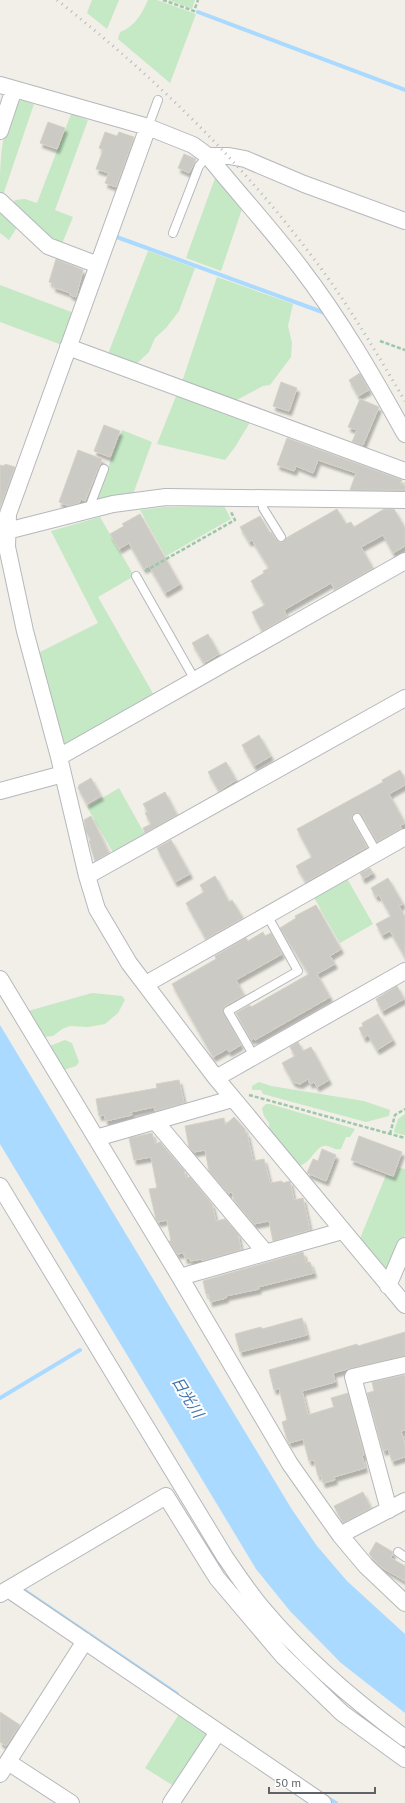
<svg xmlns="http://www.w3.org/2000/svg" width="405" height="1803" viewBox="0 0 405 1803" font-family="'PT Sans','Noto Sans JP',sans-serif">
<defs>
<filter id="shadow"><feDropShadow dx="2.5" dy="4.5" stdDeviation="1" flood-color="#0004"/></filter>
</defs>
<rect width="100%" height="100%" fill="#f1efe8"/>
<path fill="#c5e8c5" d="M92,0H119L107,29L87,13Z
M148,0H157L196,14L170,83L118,39L120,32C135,27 142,13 148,0Z
M168,0H195L192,9Z
M22,100L34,104L2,198L0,197C0,161 0,131 18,101Z
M71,114L88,120L55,210L73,217L61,246L52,242L12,205L15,200L25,199L37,203Z
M215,178L242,209L221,271L186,258Z
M0,206L19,224L9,240L0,233Z
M148,251L195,268L179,311L166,328L155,338L149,352L132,368L106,359Z
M217,277L293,304L288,326L292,343L291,357L270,385L263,386L231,403L181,385Z
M0,285L74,313L62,345L0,322Z
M178,391L252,419L235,447L225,460L157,444Z
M122,430L152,442L132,497L94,505Z
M224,506L231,519L166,556L140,510L164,507Z
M100,517L134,576L98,597L155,697L64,749L36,654L98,623L51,531Z
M119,788L147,838L115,856L87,807Z
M345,875L373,924L340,943L312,894Z
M92,993L122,996L125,1000L118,1013L105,1024L88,1027L70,1026L62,1029L53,1036L44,1037L28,1011Z
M65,1040L72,1043L79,1062L76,1066L61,1071L50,1051V1046Z
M259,1082L271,1086L364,1101L390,1110L389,1116L366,1122L263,1094L261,1090H252V1086Z
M266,1104H270L355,1129L350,1137H346L341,1149C334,1151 329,1144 323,1146C314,1149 311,1164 296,1167L270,1137L269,1123L264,1116L262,1108Z
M405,1114V1135L395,1133L394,1131L398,1119Z
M399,1168L405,1169V1235L391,1267L384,1269L359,1241L386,1175L395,1178Z
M181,1711L209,1730V1737L177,1788L145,1768Z"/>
<path fill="#aadaff" d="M0,1025L291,1508L317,1546L347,1581L405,1634V1713L341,1663L290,1611L256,1569L0,1144Z"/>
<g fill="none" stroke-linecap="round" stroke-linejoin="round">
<path stroke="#aadaff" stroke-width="4" d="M198,12L405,90
M114,236L325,313
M0,1398L80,1350
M22,1589L177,1694
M326,1797L336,1803"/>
</g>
<path fill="#cccac5" stroke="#d6d1c6" filter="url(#shadow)" d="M48,122L65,128L57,149L40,143Z
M105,132L117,136L119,132L134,137L116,187L105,183L109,173L96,169L103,150L99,148Z
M184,154L196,159L189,173L178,168Z
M56,259L83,270L76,297L70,295V293L53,287L54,284L49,282Z
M360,373L369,390L358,396L349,380Z
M281,382L297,388L289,411L273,406Z
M360,399L379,407L363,445L352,442L357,430L348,427Z
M104,425L120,431L110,457L94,451Z
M287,438L402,480L400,484L405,486V490H350L356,473L318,460L313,473L296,466L294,471L277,465Z
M78,450L102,459L85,501L81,499L79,503L68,506L59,502Z
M5,464L15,467L0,508V465L4,466Z
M337,509L346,524L351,522L354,527L384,509H394L405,528V546L393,553L383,535L361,547L373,568L335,590L331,583L284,610L287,617L262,631L252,612L265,605L251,581L264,573L263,571L269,568L252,540L249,542L240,527L260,516L270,533L271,532L278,542H282L286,538Z
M140,514L180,584L165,593L149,566L144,569L129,543L119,549L110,534L124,526L122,524Z
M208,634L219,654L204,663L192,643Z
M259,735L271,756L254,766L242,745Z
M226,762L236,780L219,791L208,772Z
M400,770L405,779V785L389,794L405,823L400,826L402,828L377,842L362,815L355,813L352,816V820L367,847L306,882L296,866L312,857L297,829L383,782L382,780Z
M91,778L101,796L87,804L78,788L79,785Z
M165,792L177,815L145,833L143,828L151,824L145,813L148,812L143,804Z
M91,816L109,853L95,861L89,841L91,840L86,832L84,820Z
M171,840L190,874L175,882L157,848Z
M370,868L373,873L363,879L360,873Z
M215,876L229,902L232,900L243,918L206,939L186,903L204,892L200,885Z
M388,878L403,904L399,906L405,917V957L390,931L382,935L376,924L391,916L379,895L376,897L371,888Z
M316,905L341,949L330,956L335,964L317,974L330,997L255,1040L254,1038L251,1040L236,1013L250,1005L251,1007L309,974L280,928L296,918L295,916Z
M263,932L265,936L271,933L282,954L236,980L244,995L225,1006L223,1011L241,1045L229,1052L227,1049L213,1057L172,984L216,959L215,956L246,938L248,941Z
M397,986L404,999L382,1011L376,999Z
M378,1014L393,1040L377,1050L368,1035L364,1038L359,1028L363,1026L362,1023Z
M298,1042L303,1051L311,1047L329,1080L317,1087L314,1082L310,1084L308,1079L300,1084L293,1082L282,1063L295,1056L290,1047Z
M179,1080L184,1103L155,1111L154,1107L131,1112L132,1115L106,1121L104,1115L99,1116L96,1099L157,1088L156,1084Z
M234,1117L245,1129V1133H247L253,1161L264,1159L270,1183L282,1181L283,1183L290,1181L294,1200L303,1198L310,1230L273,1241L269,1221L254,1224L234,1200L232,1192L228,1193L209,1171L205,1150L194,1152L189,1147L185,1126L224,1118L225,1125Z
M152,1133L155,1144L160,1142L164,1147L184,1170L186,1178L190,1177L212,1204L216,1221L225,1219L238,1234L241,1250L202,1261V1259L190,1261V1258L185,1259L184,1253L177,1254L169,1241H171L167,1220L158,1222L156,1219L149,1189L157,1188L151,1157L134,1160L129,1138Z
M359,1136L402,1152L393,1176L351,1160Z
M322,1149L336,1155L326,1181L307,1173L313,1159L318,1161Z
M303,1252L306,1263L310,1262L314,1273L258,1287L259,1289L226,1296V1298L210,1302L209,1294H206L203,1281L206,1280Z
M302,1318L307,1335L240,1352L235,1334L261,1327L262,1329Z
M405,1332V1356L351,1368L333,1373L335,1382L302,1391L308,1415L334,1407L331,1398L348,1393L364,1455L362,1456L365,1468L334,1477L335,1480L323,1483L321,1475L318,1476L314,1460L309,1461L303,1439L289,1443L287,1439L282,1422L287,1420L279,1388L274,1390L269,1370L357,1344L358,1346Z
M405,1375V1430L401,1431L405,1445V1457L392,1461L388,1449L383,1451L367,1393L374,1391L372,1382Z
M363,1492L371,1508L343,1523L334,1506Z
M376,1542L393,1552L391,1558L405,1566V1581L381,1567L369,1554Z
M0,1712L20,1725L6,1746L0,1742Z"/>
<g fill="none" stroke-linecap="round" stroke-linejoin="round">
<defs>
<path id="lane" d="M148,127L158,100
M173,233L199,166L208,156
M262,498L263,508L281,537
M88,511L104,469
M136,576L195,680
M357,818L377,853
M254,1056L228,1011L298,971L267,915
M398,1552L405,1557"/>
<path id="street" d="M0,85L148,127L193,145L208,156C238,193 271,229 300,267C340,319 373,376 405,434
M148,127L8,514L7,547L25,631L59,757L87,876L97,909L129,963L216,1078L405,1305
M0,131L14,89
M208,156H229L245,159L304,184L405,221
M0,201L48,246L98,265
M68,347L405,471
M0,531H7L113,504L166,497L405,500
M59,757L405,561
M0,791L63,774
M87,876L405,698
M0,979L180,1277L290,1464L340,1535L366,1566L405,1603
M146,984L405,837
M216,1078L405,971
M155,1121L265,1252
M96,1138L232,1099
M0,1186L225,1557C237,1574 249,1593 263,1609C304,1658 353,1700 405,1738
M180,1277L342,1231
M388,1286L405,1246
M389,1510L353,1377L405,1365
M340,1535L405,1501
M8,1589L323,1803
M0,1594L166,1496L217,1578L283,1656L342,1713L405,1759
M8,1762L71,1803
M0,1774L85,1641
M171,1803L218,1732"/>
</defs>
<use href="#lane" stroke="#b5b8bc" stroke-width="10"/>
<use href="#street" stroke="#b5b8bc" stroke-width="18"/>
<path stroke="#9cc7a9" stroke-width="2.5" stroke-dasharray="4 2" stroke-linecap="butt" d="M163,0L194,11L198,0
M380,341L405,350
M145,571L235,520L231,512
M249,1095L405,1138
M390,1134L395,1115L405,1109"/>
<use href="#lane" stroke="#fff" stroke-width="8"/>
<use href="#street" stroke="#fff" stroke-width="16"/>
<path stroke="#b6b7b8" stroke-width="3" stroke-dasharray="1 5" stroke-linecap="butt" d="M57,0C156,78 242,162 317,263C350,307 377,354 405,401"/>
</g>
<g text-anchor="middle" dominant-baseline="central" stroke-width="4" stroke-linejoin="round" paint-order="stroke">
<g font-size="15" font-style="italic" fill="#4174aa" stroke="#fff">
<text transform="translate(188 1397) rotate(58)">日光川</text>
</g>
</g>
<path d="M269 1787v6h106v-6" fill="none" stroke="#5f6368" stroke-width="2"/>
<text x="275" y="1787" font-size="12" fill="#5f6368" stroke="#ffffff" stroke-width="3" paint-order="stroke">50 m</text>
</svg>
